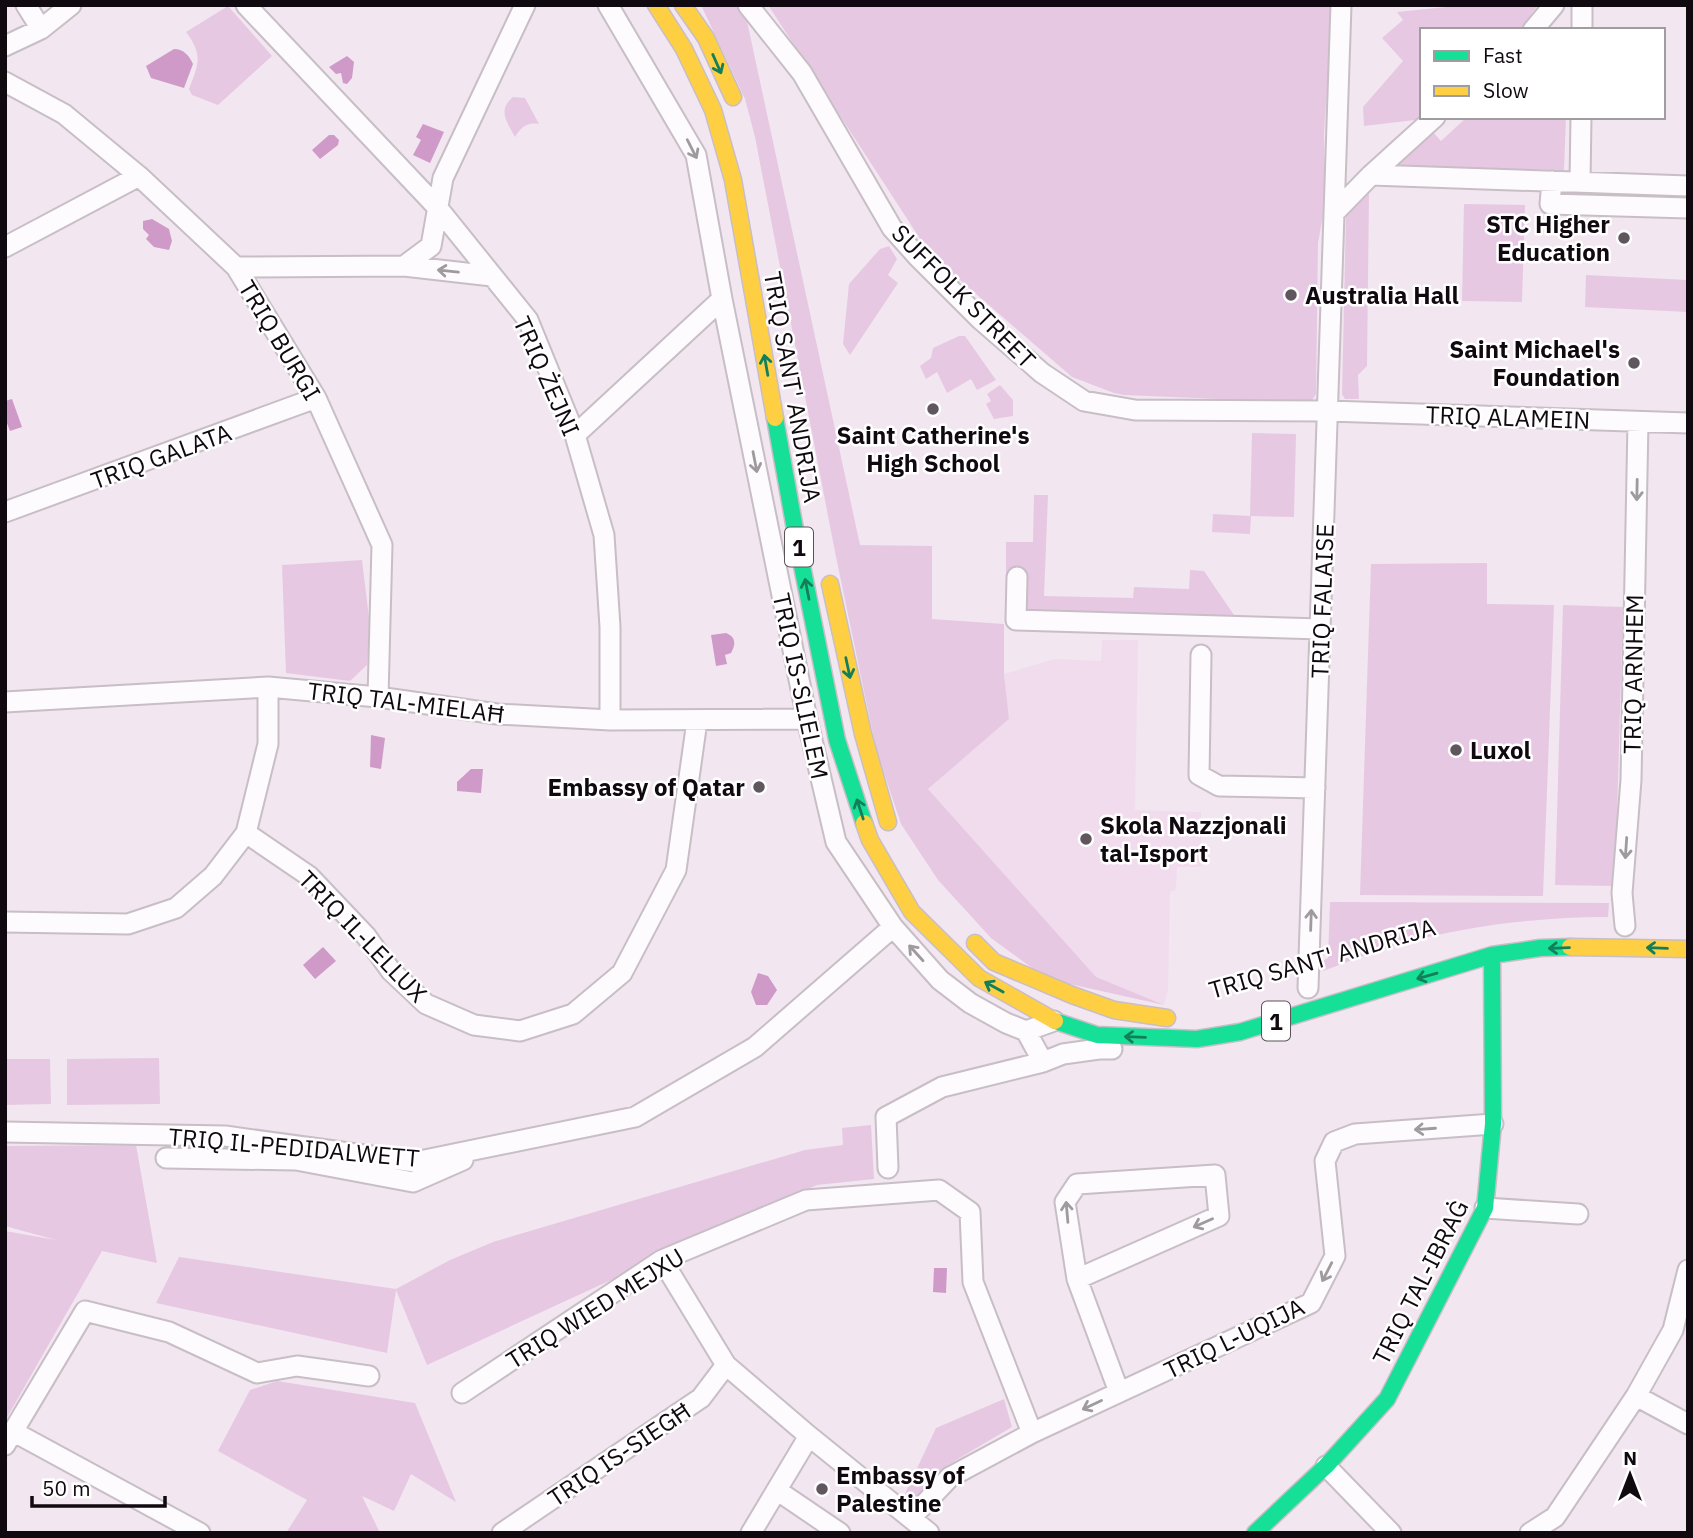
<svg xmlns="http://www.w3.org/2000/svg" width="1693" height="1538" viewBox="0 0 1693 1538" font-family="'IBM Plex Sans',sans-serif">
<rect width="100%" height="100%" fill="#f2e6f0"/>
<path fill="#f1dcee" d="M1102,640H1138L1135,810L1201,812V867H1177L1176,890L1170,892L1168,990L1164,1005L1096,978L928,789L1009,719L1004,674L1055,659L1101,661Z"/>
<path fill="#e7c8e2" d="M701,5H737L745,12L860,545L932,546V619L1004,624V674L1009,719L928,789L1096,977L1164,1005L1047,979L991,938L938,880L901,824L876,749L835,552L755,137L745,99Z
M768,5H1333L1324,133L1325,205L1318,243L1316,394L1310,403L1124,395L1114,393L1072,377L930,254Z
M1466,5H1538L1519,30H1422L1423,119L1364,126L1363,107L1403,61L1382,38L1403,20L1397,12Z
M228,6L272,56L218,105L192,95L189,89C199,63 203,55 186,32Z
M513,97L525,98L539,124C527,122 521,127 515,137C507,122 497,110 513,97Z
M1467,117H1566L1564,170L1393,168L1431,130L1441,141Z
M1565,188L1688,192V206L1564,202Z
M1369,193L1367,366L1358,375L1359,399H1345L1342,394L1346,214Z
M1464,204L1525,205L1522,302L1462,301Z
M889,246L897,259L888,275L898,283L850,355L843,344L849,284L880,249Z
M1586,275L1688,280V312L1585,307Z
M959,336H965L996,380L977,390L971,379L947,393L937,372L926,379L920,366L931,358L933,348Z
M1000,385L1013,400V416L994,419L986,404L991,401L987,394Z
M1252,433L1296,434L1294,517L1251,516L1250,534L1212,532L1213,514L1250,516Z
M1034,495H1048L1044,596L1133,598L1134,587L1189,589L1190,570L1204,571L1238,621L1006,615V542H1033Z
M362,560L370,626L367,665L350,681L286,673L282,565Z
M1487,563V604L1554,605L1543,896L1360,895L1371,564Z
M1563,605L1623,607L1615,886L1555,885Z
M1330,902L1609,903L1608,917C1537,917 1468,926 1400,944C1374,951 1348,962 1323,971L1322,961L1328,958Z
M159,1058L160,1104L67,1105V1059Z
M5,1059H50L51,1104L5,1105Z
M871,1125L874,1179L817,1185L427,1365L396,1290L387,1353L156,1303L179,1257L396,1289L450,1260L493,1242L805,1150L843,1145L842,1128Z
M136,1145L157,1263L102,1251L5,1421V1231L56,1240L5,1226V1146Z
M277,1381L415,1403L456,1502L411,1474L394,1511L362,1496L380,1533H286L307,1500L218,1451L250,1390Z
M1004,1399L1012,1427L946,1466L912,1501L904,1496L936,1428Z"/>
<path fill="#cf9ac7" d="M174,49C183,49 189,55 193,64L184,88L151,78L146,66Z
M347,56L354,62L352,78L347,84L343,83L341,73L336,74L329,67Z
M423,124L444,132L430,163L413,155L421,140L416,137Z
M329,135H334L339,140L338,145L320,159L312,150Z
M152,219L169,229L172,241L169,250L154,247L146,239L149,235L143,229V221Z
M12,399L22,427L10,431L5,418V401Z
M726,633C736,637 736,644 731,653L725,655L727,664L716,666L711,635Z
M371,735L385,738L381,769L370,767Z
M471,769H483L481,793L457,791V782Z
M323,947L336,961L315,979L303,965Z
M758,973L768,976L777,990L767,1005H756L751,992Z
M934,1268H947L946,1293L933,1292Z"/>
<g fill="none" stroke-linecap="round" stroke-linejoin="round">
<defs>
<path id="street" d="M26,5L41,29
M246,5L437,207L528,320L575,435L604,535L610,627V720
M608,5L696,155L722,299L807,719L836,842L893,927L940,980L970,1003L1006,1023L1026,1031L1054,1021
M748,5L802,73L892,228L917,256L980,319L1042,373L1084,401L1135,410L1329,411L1688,423
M1533,30L1554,5
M1582,30V5
M5,46L41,29L71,5
M5,82L64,114L139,176L236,267L316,398L382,545L378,697
M1371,175L1688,186
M1552,181L1550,204L1688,208
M1580,182L1581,117
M1334,213L1371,175L1435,117
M5,247L139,176
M404,266L492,276
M236,267L404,266L431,246L443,178L525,5
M575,435L722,299
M5,512L316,398
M1017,577L1016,620L1321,629
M1201,655L1199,775L1219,786L1315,788
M5,702L268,687L378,697L497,714L610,720L807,719
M246,833L309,876L366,936L391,971L426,1004L474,1025L520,1031L573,1014L622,973L676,870L697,721
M5,922L128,924L176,908L213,876L246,833L268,744V687
M1625,926L1622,893L1631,780L1638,422
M1308,988L1341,5
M1026,1031L1043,1062
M5,1132L225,1136L415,1162L635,1117L755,1047L893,927
M166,1158L296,1160L413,1182L463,1160
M888,1168L886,1117L942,1087L1043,1062L1063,1054L1099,1049H1112
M1485,1208L1578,1214
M662,1260L726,1365L809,1436L929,1533
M1077,1279L1219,1216L1215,1175L1077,1184L1065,1202L1077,1279L1119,1392
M462,1393L662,1260L806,1200L939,1190L970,1212L973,1282L1032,1433
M1636,1396L1688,1424
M14,1432L200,1533
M5,1445L85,1311L169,1332L257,1373L297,1366L369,1376
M1326,1466L1391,1533
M778,1491L840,1533
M911,1518L950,1477L1032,1433L1311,1303L1335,1256L1325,1161L1334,1142L1355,1134L1493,1124
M502,1533L701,1398L726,1365
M751,1533L809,1436
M1530,1533L1555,1517L1636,1396L1673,1330L1688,1270"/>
<path id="fast" d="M775,418L798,546L837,740L864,823
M1055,1021L1097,1035L1197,1039L1240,1032L1492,955L1540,948L1570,947
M1255,1533L1326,1466L1387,1399L1485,1208L1493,1124L1492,955"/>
<path id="slow" d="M656,5L684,49L713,110L733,180L775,418
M683,5L706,38L733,97
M830,584L863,734L888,822
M864,823L870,840L912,912L979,978L1055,1021
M975,943L994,962L1072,995L1114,1010L1167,1018
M1570,947L1688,949"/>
</defs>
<use href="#street" stroke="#c8bec6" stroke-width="23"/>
<use href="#fast" stroke="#c8bec6" stroke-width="19"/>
<use href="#slow" stroke="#c8bec6" stroke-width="19"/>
<use href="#street" stroke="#fdfbfd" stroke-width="19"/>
<use href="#fast" stroke="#16e098" stroke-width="16"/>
<use href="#slow" stroke="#ffcf43" stroke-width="16"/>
</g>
<defs><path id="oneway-shaft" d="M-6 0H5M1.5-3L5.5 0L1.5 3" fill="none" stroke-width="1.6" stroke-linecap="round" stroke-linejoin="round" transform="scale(1.75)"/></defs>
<g stroke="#137f5a">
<use href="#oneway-shaft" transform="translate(717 64) rotate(66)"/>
<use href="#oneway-shaft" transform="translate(766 365) rotate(-100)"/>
<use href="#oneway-shaft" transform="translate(807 589) rotate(-101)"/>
<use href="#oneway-shaft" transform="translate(848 668) rotate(78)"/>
<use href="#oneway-shaft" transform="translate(860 809) rotate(-108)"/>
<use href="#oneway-shaft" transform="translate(1559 948) rotate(178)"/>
<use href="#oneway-shaft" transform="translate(1657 948) rotate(-178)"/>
<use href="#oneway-shaft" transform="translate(1427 976) rotate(164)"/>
<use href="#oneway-shaft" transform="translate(994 987) rotate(-151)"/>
<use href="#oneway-shaft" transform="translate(1135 1037) rotate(-178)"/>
</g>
<g stroke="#9e9a9e">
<use href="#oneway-shaft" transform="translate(692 149) rotate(63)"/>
<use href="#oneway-shaft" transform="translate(448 271) rotate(-174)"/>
<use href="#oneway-shaft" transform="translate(755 462) rotate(79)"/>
<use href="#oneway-shaft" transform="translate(1637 490) rotate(91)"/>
<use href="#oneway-shaft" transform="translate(1626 848) rotate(94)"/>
<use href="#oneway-shaft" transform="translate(1311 920) rotate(-88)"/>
<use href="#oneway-shaft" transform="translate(916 953) rotate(-132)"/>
<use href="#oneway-shaft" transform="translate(1425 1129) rotate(176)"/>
<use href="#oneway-shaft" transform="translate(1067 1212) rotate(-95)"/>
<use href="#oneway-shaft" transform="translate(1203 1223) rotate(156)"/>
<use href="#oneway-shaft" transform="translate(1327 1272) rotate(117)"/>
<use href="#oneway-shaft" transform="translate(1092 1405) rotate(155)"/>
</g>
<g fill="#5f565e" stroke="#fff" stroke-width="2.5">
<circle cx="1624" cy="238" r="7"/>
<circle cx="1291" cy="295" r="7"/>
<circle cx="1634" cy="363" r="7"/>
<circle cx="933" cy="409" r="7"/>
<circle cx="1456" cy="750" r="7"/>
<circle cx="759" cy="787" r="7"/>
<circle cx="1086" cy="839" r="7"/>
<circle cx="822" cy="1489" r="7"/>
</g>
<g text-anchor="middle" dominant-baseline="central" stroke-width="5" stroke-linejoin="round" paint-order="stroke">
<g fill="#fff" stroke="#585357" stroke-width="2">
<rect x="785" y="527.5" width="28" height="39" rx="5"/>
<rect x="1262" y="1001.5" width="28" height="39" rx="5"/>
</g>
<g font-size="23" font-weight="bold" fill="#10090f">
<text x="799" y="547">1</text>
<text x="1276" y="1021">1</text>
</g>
<g font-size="24" font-weight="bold" fill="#10090f" stroke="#fff" text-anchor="start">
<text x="1610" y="224" text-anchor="end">STC Higher<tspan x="1610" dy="28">Education</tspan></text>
<text x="1305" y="295">Australia Hall</text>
<text x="1620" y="349" text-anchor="end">Saint Michael's<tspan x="1620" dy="28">Foundation</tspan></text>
<text x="933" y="435" text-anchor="middle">Saint Catherine's<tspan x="933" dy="28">High School</tspan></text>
<text x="1470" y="750">Luxol</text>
<text x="745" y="787" text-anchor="end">Embassy of Qatar</text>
<text x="1100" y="825">Skola Nazzjonali<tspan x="1100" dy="28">tal-Isport</tspan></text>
<text x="836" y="1475">Embassy of<tspan x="836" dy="28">Palestine</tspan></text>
</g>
<g font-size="24" fill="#10090f" stroke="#fff">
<text transform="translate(964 296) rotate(45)">SUFFOLK STREET</text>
<text transform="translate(280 340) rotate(59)">TRIQ BURGI</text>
<text transform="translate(547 376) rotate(66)">TRIQ ŻEJNI</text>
<text transform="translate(793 387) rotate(80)">TRIQ SANT' ANDRIJA</text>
<text transform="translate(1508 417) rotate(2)">TRIQ ALAMEIN</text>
<text transform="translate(161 456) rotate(-20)">TRIQ GALATA</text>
<text transform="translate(1322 601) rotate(-88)">TRIQ FALAISE</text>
<text transform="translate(1633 674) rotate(-89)">TRIQ ARNHEM</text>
<text transform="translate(801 686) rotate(78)">TRIQ IS-SLIELEM</text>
<text transform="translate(406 702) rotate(7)">TRIQ TAL-MIELAĦ</text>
<text transform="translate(363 936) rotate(46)">TRIQ IL-LELLUX</text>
<text transform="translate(1322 958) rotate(-16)">TRIQ SANT' ANDRIJA</text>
<text transform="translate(294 1147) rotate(5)">TRIQ IL-PEDIDALWETT</text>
<text transform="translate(1420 1282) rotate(-63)">TRIQ TAL-IBRAĠ</text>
<text transform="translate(595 1308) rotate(-32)">TRIQ WIED MEJXU</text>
<text transform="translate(1234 1338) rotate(-26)">TRIQ L-UQIJA</text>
<text transform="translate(619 1454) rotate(-34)">TRIQ IS-SIEGĦ</text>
</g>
</g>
<rect width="1693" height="1538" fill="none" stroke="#10090f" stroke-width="14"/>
<rect x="1420" y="28" width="245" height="91" fill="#ffffff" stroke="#9f9d9f" stroke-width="2"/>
<rect x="1434" y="51" width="35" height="10" fill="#16e098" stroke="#9f9d9f" stroke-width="2"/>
<text x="1483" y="63" font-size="21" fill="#10090f">Fast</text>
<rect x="1434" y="86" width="35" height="10" fill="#ffcf43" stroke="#9f9d9f" stroke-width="2"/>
<text x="1483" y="98" font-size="21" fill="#10090f">Slow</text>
<g transform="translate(1630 1475)" stroke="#ffffff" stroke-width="5" paint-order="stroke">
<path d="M0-5L12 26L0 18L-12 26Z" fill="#10090f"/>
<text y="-10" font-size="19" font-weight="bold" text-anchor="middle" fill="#10090f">N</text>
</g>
<path d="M32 1496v10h133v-10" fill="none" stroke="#10090f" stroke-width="3.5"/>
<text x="42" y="1496" font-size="21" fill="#10090f" stroke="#ffffff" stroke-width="5" paint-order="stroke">50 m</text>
</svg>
